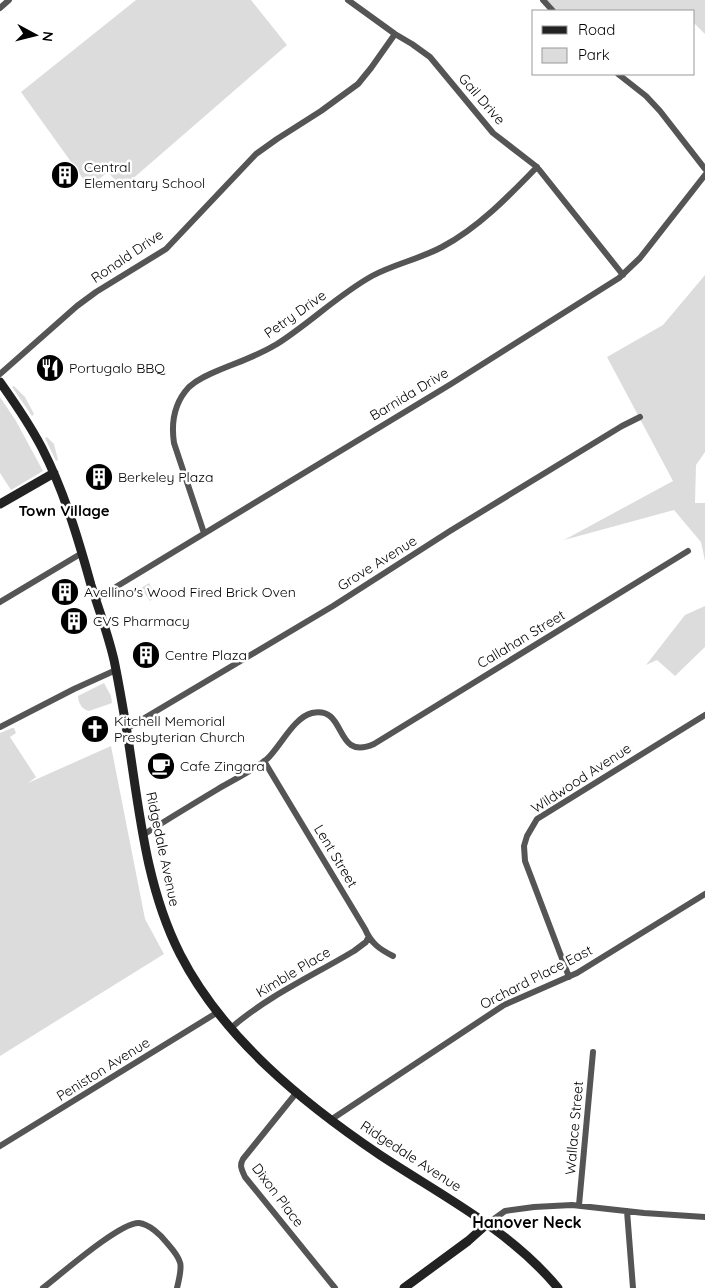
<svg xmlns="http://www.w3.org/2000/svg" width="705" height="1288" viewBox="0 0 705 1288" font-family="Quicksand,sans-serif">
<rect width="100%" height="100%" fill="#fff"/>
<path fill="#dcdcdc" d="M136,0H251L287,45L122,188L108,172L89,187L21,92Z
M546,0H705V34L694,23V11H557Z
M705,275V452L696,465L695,503H705V561L701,542L674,510L564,540L673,481L607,357L663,325Z
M14,386L25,397L34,414L32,416L12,387Z
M0,397L16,421L43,471L11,490L0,473Z
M47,437L54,444L58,460L56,461L45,438Z
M149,583L156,596L150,601L141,588Z
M705,606V647L675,676L657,660L646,665L685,615Z
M104,683L111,696L112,703L89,711C82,710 78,702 78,696Z
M12,728H14L16,733L10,737L36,777L28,783L111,746L145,919L164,954L0,1056V733Z"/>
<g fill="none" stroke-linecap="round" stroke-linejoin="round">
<path stroke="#555" stroke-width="6" d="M348,0L395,34L412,44L430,57L493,133L537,167L623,275
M543,0L553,11
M0,8L9,0
M618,74L646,96L660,111L705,169
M0,374L77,306L96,292L166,249L256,154L277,139L321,111L358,84L371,68L395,34
M204,533L174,443C171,423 174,403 189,387C200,377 215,372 229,366C245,360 262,353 277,344C310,323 338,295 372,276C394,264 420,259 442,247C478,228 509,196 537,167
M96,599L451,384L619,278L640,258L705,175
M0,602L82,553
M0,727L74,689L116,670
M126,729L333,606L450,531L622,426L640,417
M264,761L365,929C371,943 379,949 393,956
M143,835C168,819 193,804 218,789C233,780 254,770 267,759C280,747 294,717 312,713C348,705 333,762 374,744L688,551
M569,977L525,861L524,846L527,836L537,819L705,715
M231,1028C266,997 314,975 354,951L366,942L368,938
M297,1092L243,1159C239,1166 242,1170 245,1177L335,1288
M332,1119L504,1005L577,973L705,894
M0,1146L218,1012
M579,1205L593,1052
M627,1211L633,1288
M487,1224L505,1211L534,1207L572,1205L644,1213L705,1217
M43,1288C60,1275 120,1222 139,1223C149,1224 161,1235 167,1243C183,1261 183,1264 177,1288"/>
<path stroke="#222" stroke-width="9" d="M0,382C15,403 30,425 42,448C64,491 78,538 91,585C99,610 108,634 114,660C119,684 123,708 127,732C139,807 145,885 180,954C223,1038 303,1103 380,1155C442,1196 510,1230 558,1288
M0,504L54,473
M404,1288L468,1241L487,1224"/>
</g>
<defs>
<symbol id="building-disc" viewBox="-11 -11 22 22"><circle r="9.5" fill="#000" stroke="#fff"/><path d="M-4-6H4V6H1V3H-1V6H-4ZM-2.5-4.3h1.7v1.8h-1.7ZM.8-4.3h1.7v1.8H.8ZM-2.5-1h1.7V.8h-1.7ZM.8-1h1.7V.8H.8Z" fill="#fff"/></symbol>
<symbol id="restaurant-disc" viewBox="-11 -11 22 22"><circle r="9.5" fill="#000" stroke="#fff"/><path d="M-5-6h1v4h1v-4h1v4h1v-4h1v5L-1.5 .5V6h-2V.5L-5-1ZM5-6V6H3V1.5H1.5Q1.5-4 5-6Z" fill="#fff"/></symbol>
<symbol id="church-disc" viewBox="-11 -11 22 22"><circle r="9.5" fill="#000" stroke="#fff"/><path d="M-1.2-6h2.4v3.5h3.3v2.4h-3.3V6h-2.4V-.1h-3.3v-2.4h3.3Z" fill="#fff"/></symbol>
<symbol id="cafe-disc" viewBox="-11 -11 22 22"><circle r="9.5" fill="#000" stroke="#fff"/><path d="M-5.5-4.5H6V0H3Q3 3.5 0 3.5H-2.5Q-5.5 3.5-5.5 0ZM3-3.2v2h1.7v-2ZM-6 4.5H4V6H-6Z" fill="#fff"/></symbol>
</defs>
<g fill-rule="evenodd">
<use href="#building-disc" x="49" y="159" width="32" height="32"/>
<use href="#restaurant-disc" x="34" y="352" width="32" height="32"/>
<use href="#building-disc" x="83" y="461" width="32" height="32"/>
<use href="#building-disc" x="49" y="576" width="32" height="32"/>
<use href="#building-disc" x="58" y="605" width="32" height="32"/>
<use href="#building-disc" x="130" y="639" width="32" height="32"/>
<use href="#church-disc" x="79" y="713" width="32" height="32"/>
<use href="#cafe-disc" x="145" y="750" width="32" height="32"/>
</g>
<g text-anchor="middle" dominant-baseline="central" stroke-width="5" stroke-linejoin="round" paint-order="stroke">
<g font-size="14" fill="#000" stroke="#fff">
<text transform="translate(482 99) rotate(49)">Gail Drive</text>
<text transform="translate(127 256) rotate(-34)">Ronald Drive</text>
<text transform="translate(295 314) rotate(-35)">Petry Drive</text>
<text transform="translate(409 394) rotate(-31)">Barnida Drive</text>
<text transform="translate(377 563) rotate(-32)">Grove Avenue</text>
<text transform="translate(521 639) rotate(-31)">Callahan Street</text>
<text transform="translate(581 778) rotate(-33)">Wildwood Avenue</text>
<text transform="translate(163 849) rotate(78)">Ridgedale Avenue</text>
<text transform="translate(336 856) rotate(59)">Lent Street</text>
<text transform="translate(293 972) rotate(-31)">Kimble Place</text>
<text transform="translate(536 977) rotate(-27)">Orchard Place East</text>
<text transform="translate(103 1069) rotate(-32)">Peniston Avenue</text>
<text transform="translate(574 1128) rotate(-85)">Wallace Street</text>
<text transform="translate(411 1156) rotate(33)">Ridgedale Avenue</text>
<text transform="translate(278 1195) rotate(53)">Dixon Place</text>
</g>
<g font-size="14" fill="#000" stroke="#fff" text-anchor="start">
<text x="84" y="167">Central<tspan x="84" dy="16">Elementary School</tspan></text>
<text x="69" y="368">Portugalo BBQ</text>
<text x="118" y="477">Berkeley Plaza</text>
<text x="84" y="592">Avellino's Wood Fired Brick Oven</text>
<text x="93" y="621">CVS Pharmacy</text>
<text x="165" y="655">Centre Plaza</text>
<text x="114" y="721">Kitchell Memorial<tspan x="114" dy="16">Presbyterian Church</tspan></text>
<text x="180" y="766">Cafe Zingara</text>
</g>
<g font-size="15" font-weight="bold" fill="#000" stroke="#fff">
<text x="64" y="510">Town Village</text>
</g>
<g font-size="16" font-weight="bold" fill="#000" stroke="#fff">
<text x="527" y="1222">Hanover Neck</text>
</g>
</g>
<rect x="532" y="10" width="162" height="65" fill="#ffffff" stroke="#999999"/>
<rect x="542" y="26" width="25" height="8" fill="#222222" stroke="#999999"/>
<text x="578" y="35" font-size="15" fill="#000000">Road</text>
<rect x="542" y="48" width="25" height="15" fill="#dcdcdc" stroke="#999999"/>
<text x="578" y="60" font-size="15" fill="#000000">Park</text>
<g transform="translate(35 35) rotate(97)" stroke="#ffffff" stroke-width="4" paint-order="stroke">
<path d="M0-4L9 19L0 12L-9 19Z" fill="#000000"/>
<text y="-8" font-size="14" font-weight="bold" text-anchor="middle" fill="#000000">N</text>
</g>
</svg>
